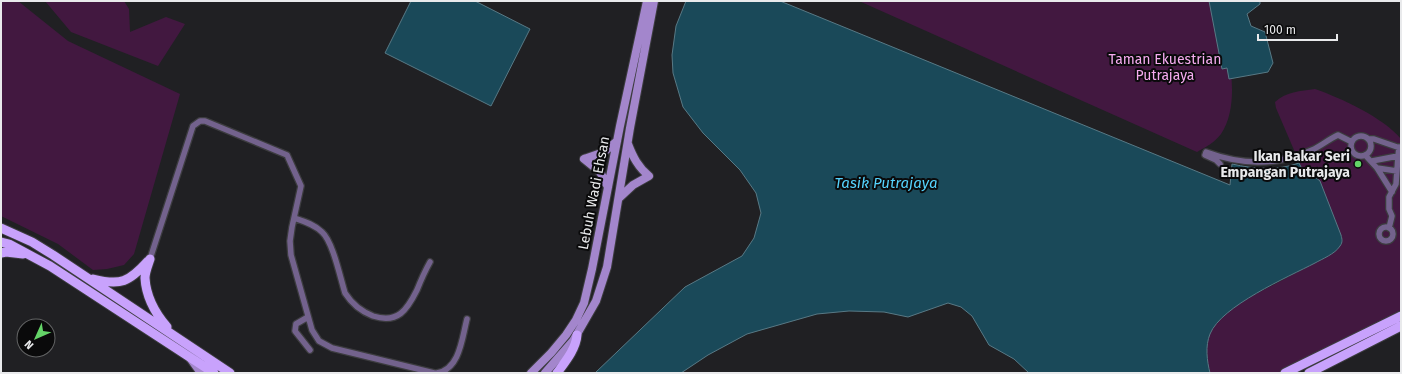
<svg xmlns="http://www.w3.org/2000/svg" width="1402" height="374" viewBox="0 0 1402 374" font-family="'Fira Sans',sans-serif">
<rect width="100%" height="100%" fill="#202023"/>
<path fill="#421840" d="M1,1H18L68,41L180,94L134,254L124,265L107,269L93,270L58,244L1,216Z
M45,1H124L129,9L130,32L166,17L185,24L158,66L71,32Z
M859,1H1218C1225,39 1244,99 1221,134C1215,142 1206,147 1197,152Z
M1315,89C1341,98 1384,118 1401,139V310L1380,324L1284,373H1210C1207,361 1205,345 1210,333C1220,310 1254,295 1275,284C1292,275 1308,266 1324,258L1336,250L1342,241L1320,181L1315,177L1303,171L1276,108L1275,102C1285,92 1301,91 1315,89Z"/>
<path fill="#1a4959" stroke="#587985" d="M411,1H475L530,29L491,106L385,53Z
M686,1H780L1230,185L1232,164C1255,169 1277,171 1299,163L1303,171L1315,177L1320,181L1341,235C1342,239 1343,242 1340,246C1335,254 1322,259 1315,263C1288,277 1221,306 1210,334C1205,346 1207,361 1210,373H1029L1014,359L989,345L972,316L961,307L948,303L908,317L884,312L849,311L817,314L747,334L708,355L681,373H595L685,287L742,256L754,238L761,213L756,193L740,170L703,133L683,107L673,73L672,55L676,26Z
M1209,1H1260V4L1247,14L1251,26L1265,32L1273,63L1268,72L1229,79L1227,68L1222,69Z"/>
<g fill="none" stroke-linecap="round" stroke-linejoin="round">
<defs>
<path id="street" d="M1351 146a10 10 0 1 1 20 0a10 10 0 1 1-20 0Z
M1368,139H1374L1400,148
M1365,155L1377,168L1392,192
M1372,161L1398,156L1399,147
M1220,164L1216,160L1205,155L1206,152C1241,165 1277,166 1312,150C1321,146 1329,139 1338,135L1352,142
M1377,168L1397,171
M294,218C303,221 314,224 322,232C333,242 340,277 345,293C352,304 360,311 373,316C398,324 407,310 417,290C421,280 425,271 430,262
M1379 234a7 7 0 1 1 14 0a7 7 0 1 1-14 0Z
M1389,228L1392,216L1389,209V197L1396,184L1398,156H1401
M150,259L193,126L200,121H205L287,155L301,186L292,227L290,241L291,255L312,330L319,341L332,348L434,373
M308,317L296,324L295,331L310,350
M437,373C460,369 462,338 467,319"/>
<path id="secondary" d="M584,159L604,152L617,141
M584,159L600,172L608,187
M619,198L633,185L649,176C638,167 633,157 628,144
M190,358L201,373
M531,373L551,353L566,335L576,320L584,303L592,269L620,126L647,1
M545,373L573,341L596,301L607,267L630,128L654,1"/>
<path id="primary" d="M1,228L32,242L53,255L230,373
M1,242L9,244L50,266L214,373
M1,253L6,252L23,254
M150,259C148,265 145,272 145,278C146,296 155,313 167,327
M93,279C121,286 129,282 148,261
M557,373C565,362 576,349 577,335
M1285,373L1401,316
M1309,373L1401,326"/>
</defs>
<use href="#street" stroke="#3c3c3f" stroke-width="8"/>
<use href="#secondary" stroke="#3c3c3f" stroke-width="10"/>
<use href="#primary" stroke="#3c3c3f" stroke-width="11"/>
<use href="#street" stroke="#73628d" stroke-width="5.5"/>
<use href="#secondary" stroke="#a386cc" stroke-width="8"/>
<use href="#primary" stroke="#c8a2fc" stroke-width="9"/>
</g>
<circle fill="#64d468" stroke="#0a0a0b" stroke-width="1.5" cx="1358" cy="164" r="4"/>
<g text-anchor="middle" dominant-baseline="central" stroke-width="4" stroke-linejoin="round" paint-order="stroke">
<g font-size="14" fill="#f6abf0" stroke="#0a0a0b">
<text x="1165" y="59">Taman Ekuestrian<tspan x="1165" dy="16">Putrajaya</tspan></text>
</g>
<g font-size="14" font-weight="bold" fill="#e9eaec" stroke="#0a0a0b" text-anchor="end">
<text x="1350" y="156">Ikan Bakar Seri<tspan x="1350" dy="16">Empangan Putrajaya</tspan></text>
</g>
<g font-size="14" fill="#e9eaec" stroke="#0a0a0b">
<text transform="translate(594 193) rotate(-79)">Lebuh Wadi Ehsan</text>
</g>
<g font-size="15" font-style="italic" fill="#55d3fd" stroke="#0a0a0b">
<text x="886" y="183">Tasik Putrajaya</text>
</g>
</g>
<rect width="1402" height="374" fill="none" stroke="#e9eaec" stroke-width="4"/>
<g transform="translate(36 338) rotate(225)"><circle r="19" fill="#0a0a0b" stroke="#636465"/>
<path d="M0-3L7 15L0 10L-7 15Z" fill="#64d468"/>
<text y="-6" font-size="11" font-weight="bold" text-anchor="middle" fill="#e9eaec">N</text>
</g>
<path d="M1258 34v6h79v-6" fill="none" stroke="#e9eaec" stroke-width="2"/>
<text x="1264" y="34" font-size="12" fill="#e9eaec" stroke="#0a0a0b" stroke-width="3" paint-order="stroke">100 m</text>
</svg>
